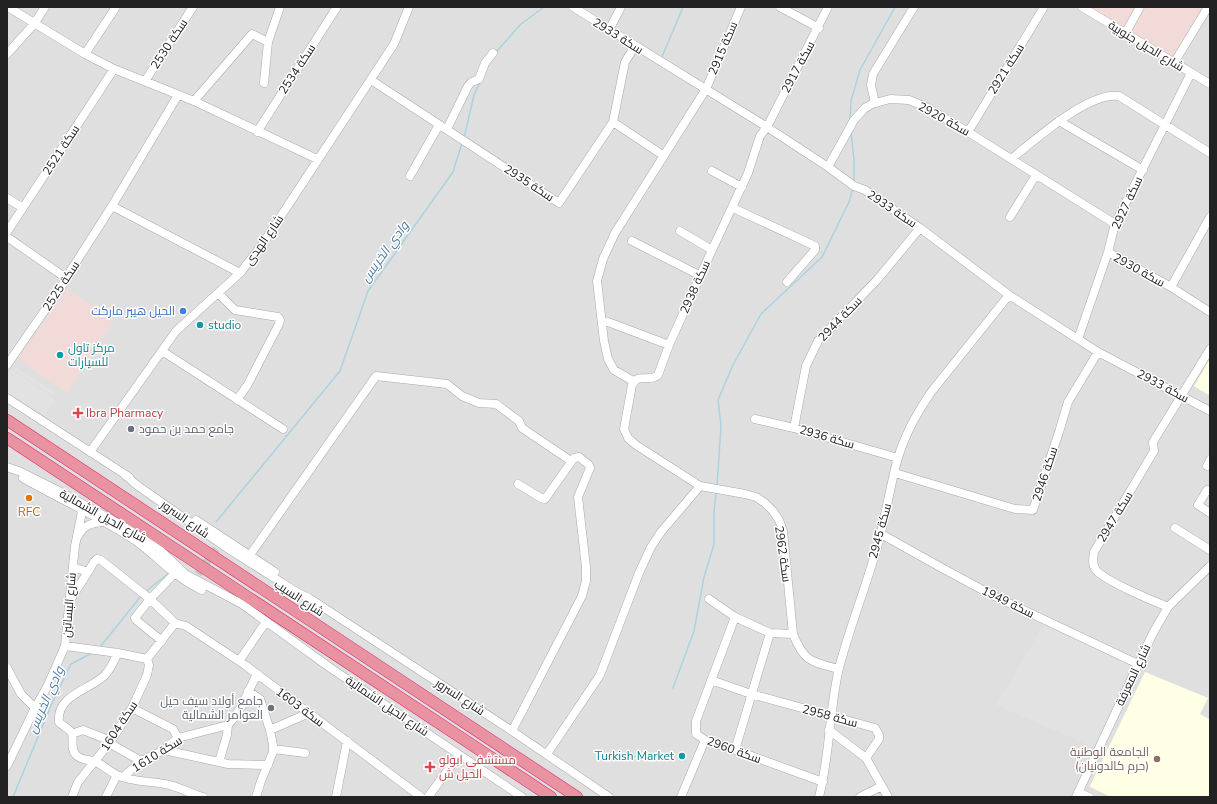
<svg xmlns="http://www.w3.org/2000/svg" width="1217" height="804" viewBox="0 0 1217 804" font-family="'Nunito Sans',Cairo,sans-serif">
<rect width="100%" height="100%" fill="#f2efe9"/>
<path fill="#e0dfdf" d="M7,7H1210V797H7Z"/>
<path fill="#f2dad9" d="M1090,7H1207L1175,58Z
M67,289L114,320L68,392L66,391H64L18,359Z"/>
<path fill="#ffffe5" d="M1210,359V396L1194,386Z
M1145,672L1208,698L1200,714L1210,720V797H1111L1090,787V786Z"/>
<path fill="#e2e2e2" d="M17,368L57,394L52,395L13,369Z
M11,369L55,399L45,415L7,392V374Z
M1044,624L1131,664L1093,747L996,705Z"/>
<g fill="none" stroke-linecap="round" stroke-linejoin="round">
<path stroke="#aad3df" stroke-width="1.5" d="M496,52L521,24L544,7
M661,59L683,7
M850,119L851,101L860,70L895,7
M851,133L854,159V183
M464,138L474,95L480,82
M717,486L721,426L718,400L733,365L761,314L822,257L849,202L853,188
M216,522L340,371L368,291L453,172L462,143
M145,592L169,573
M100,647L141,596
M673,688L694,631L704,577L714,544V512L716,492
M13,797L53,701L71,664L92,653"/>
<path stroke="#c8c6c1" stroke-width="8" stroke-dasharray="8 4" stroke-linecap="butt" d="M198,574L216,549"/>
<defs>
<path id="minor" d="M8,7L85,54L114,69L194,101L317,159
M573,7L767,127L828,167L854,186L865,190L920,228L1009,295L1098,352L1210,411
M780,7L819,28
M828,7L767,127L760,136L748,173L712,250L669,345L658,375C649,383 638,372 632,385L624,429L628,438L636,445L700,486L745,494L756,497L765,503L773,511L779,520L783,531L793,634C804,662 812,662 839,669
M1082,7L1210,84
M609,30L621,7
M1125,34L1140,7
M7,54L34,24L45,7
M85,54L116,7
M1174,63L1208,7
M371,80L559,203L613,122L625,62L635,46
M145,81L193,7
M264,83L268,42L280,7
M194,101L252,34L268,42
M875,103L871,85L873,74L914,7
M1059,121L1143,170
M613,122L664,156
M447,129L468,86L472,82L479,79L485,63L493,53
M257,132L337,7
M968,132L1044,7
M1011,159C1035,140 1089,91 1119,96L1210,153
M828,167L854,120L865,108L872,104L890,99L909,100L926,107L968,132L1115,224
M712,171L742,187
M410,176L439,125
M7,198L23,208
M112,206L240,273
M733,208L815,246V250L787,282
M1010,217L1036,175
M680,231L712,250
M7,232L114,69
M7,237L66,278
M632,241L701,276
M1108,252L1171,287L1210,312
M1171,287L1210,217
M218,293L235,310L278,317L280,320L279,324L248,384L237,400
M608,322L669,345
M1078,339L1108,252L1115,224L1191,73
M162,351L283,429
M7,365L63,284L66,278L112,206L178,95
M633,381L614,370L608,359L604,341L597,281L603,259L615,233L706,89L741,7
M7,398L129,477
M755,419L794,428L898,458
M794,428L806,366L818,341L877,280L920,228
M90,452L176,331L240,273L262,245L394,44L409,7
M1207,466L1210,460
M7,467L21,472L55,489L138,534L159,549L185,574L242,604L329,667L522,797
M895,473L1015,509L1033,510L1059,432L1068,402L1098,352
M125,475L138,486L227,548L298,593L309,598L512,731L609,797
M23,478C60,499 100,517 136,541C158,557 177,579 202,590
M1210,491L1207,490L1198,505L1210,513
M196,520L275,572
M1175,528L1210,550
M881,534L942,568L994,596L1138,664
M78,536C84,525 91,523 103,522
M250,555L376,376L447,384L462,396L479,403L496,404L519,421L522,428L571,461
M73,567L88,572L94,562L97,559L101,560L150,599L175,623L186,626L245,665L421,797
M709,599L735,617L770,633L793,634
M70,600L88,572
M1168,607C1153,601 1105,581 1096,570C1092,565 1093,558 1094,552L1154,451L1153,442L1210,349
M735,617L696,721V734L705,740L735,750L823,782
M162,641L136,620L135,618L150,599L175,573
M65,646L118,653L147,659L149,665L147,675L132,708L111,741L78,782L72,797
M118,653C114,660 111,669 105,675C90,690 56,695 59,722C63,727 70,728 72,734C74,742 70,748 76,755C82,761 89,759 96,762C103,765 109,771 117,775C131,782 149,781 165,784C178,786 190,794 203,797
M147,659L175,623
M239,661L266,622
M7,668L21,694L35,708
M711,680L751,694L875,728L879,735V739L866,758
M248,691L260,699L270,730L273,745V752L261,781L256,797
M132,708L173,729L178,738
M270,730L309,713
M829,730L866,758L888,797
M512,731L582,596L586,581V567L578,497L590,468L589,465L579,457L574,458L545,499L541,498L518,484
M72,734L83,730L111,741
M109,743L141,761
M273,749L305,753
M164,750L228,764L268,765
M735,750L770,633
M547,754L600,675L639,573L651,547L661,532L700,486
M219,762L227,735L228,725
M7,766L35,708L47,687L65,646L75,546L83,507
M123,777L141,761L164,750L169,745L178,738L228,725L234,718L241,707L257,674
M1078,792L1089,797
M106,797L117,775
M336,797L347,741
M428,797L459,755
M681,797L705,740
M819,797C830,755 829,711 839,668C851,622 870,578 881,532C887,508 891,482 898,458C905,434 918,411 932,391L1009,295
M860,797L882,786
M1076,797L1153,633L1168,607L1210,566"/>
<path id="highway" d="M7,420L577,797
M7,438L551,797"/>
</defs>
<use href="#minor" stroke="#a9a9a9" stroke-width="9"/>
<use href="#highway" stroke="#dc2a67" stroke-width="12"/>
<use href="#minor" stroke="#fff" stroke-width="8"/>
<use href="#highway" stroke="#e892a2" stroke-width="11"/>
</g>
<circle fill="#3f7fe0" stroke="#fff" stroke-width="1.5" cx="183" cy="311" r="4"/>
<g fill="#0f9aa8" stroke="#fff" stroke-width="1.5">
<circle cx="200" cy="325" r="4"/>
<circle cx="60" cy="355" r="4"/>
<circle cx="682" cy="756" r="4"/>
</g>
<g fill="#e0444e" stroke="#fff" stroke-width="1.5">
<path d="M76 407h4v4h4v4h-4v4h-4v-4h-4v-4h4z"/>
<path d="M428 761h4v4h4v4h-4v4h-4v-4h-4v-4h4z"/>
</g>
<g fill="#6b7280" stroke="#fff" stroke-width="1.5">
<circle cx="131" cy="429" r="4"/>
<circle cx="271" cy="708" r="4"/>
</g>
<circle fill="#e8710a" stroke="#fff" stroke-width="1.5" cx="29" cy="498" r="4"/>
<circle fill="#8d6e63" stroke="#fff" stroke-width="1.5" cx="1157" cy="759" r="4"/>
<g text-anchor="middle" dominant-baseline="central" stroke-width="3" stroke-linejoin="round" paint-order="stroke">
<g font-size="12" fill="#222" stroke="#fff">
<text transform="translate(618 36) rotate(32)">سكة 2933</text>
<text transform="translate(169 44) rotate(-57)">سكة 2530</text>
<text transform="translate(1146 46) rotate(31)">شارع الحيل جنوبية</text>
<text transform="translate(723 48) rotate(-67)">سكة 2915</text>
<text transform="translate(798 67) rotate(-62)">سكة 2917</text>
<text transform="translate(297 69) rotate(-57)">سكة 2534</text>
<text transform="translate(1006 69) rotate(-58)">سكة 2921</text>
<text transform="translate(944 119) rotate(29)">سكة 2920</text>
<text transform="translate(61 150) rotate(-57)">سكة 2521</text>
<text transform="translate(529 183) rotate(33)">سكة 2935</text>
<text transform="translate(1127 203) rotate(-65)">سكة 2927</text>
<text transform="translate(892 209) rotate(34)">سكة 2933</text>
<text transform="translate(264 240) rotate(-55)">شارع الهدى</text>
<text transform="translate(1139 270) rotate(29)">سكة 2930</text>
<text transform="translate(61 286) rotate(-57)">سكة 2525</text>
<text transform="translate(695 287) rotate(-66)">سكة 2938</text>
<text transform="translate(840 319) rotate(-46)">سكة 2944</text>
<text transform="translate(1163 386) rotate(28)">سكة 2933</text>
<text transform="translate(827 437) rotate(16)">سكة 2936</text>
<text transform="translate(1045 474) rotate(-72)">سكة 2946</text>
<text transform="translate(103 516) rotate(29)">شارع الحيل الشمالية</text>
<text transform="translate(1115 517) rotate(-59)">سكة 2947</text>
<text transform="translate(185 519) rotate(35)">شارع السرور</text>
<text transform="translate(880 531) rotate(-75)">سكة 2945</text>
<text transform="translate(783 554) rotate(82)">سكة 2962</text>
<text transform="translate(299 598) rotate(33)">شارع السيب</text>
<text transform="translate(1008 602) rotate(26)">سكة 1949</text>
<text transform="translate(69 605) rotate(-85)">شارع البساتين</text>
<text transform="translate(1133 675) rotate(-65)">شارع المعرفة</text>
<text transform="translate(460 697) rotate(33)">شارع السرور</text>
<text transform="translate(387 706) rotate(34)">شارع الحيل الشمالية</text>
<text transform="translate(300 707) rotate(37)">سكة 1603</text>
<text transform="translate(830 716) rotate(15)">سكة 2958</text>
<text transform="translate(119 726) rotate(-57)">سكة 1604</text>
<text transform="translate(734 750) rotate(20)">سكة 2960</text>
<text transform="translate(157 754) rotate(-32)">سكة 1610</text>
</g>
<g font-size="12" fill="#366cbe" stroke="#fff" text-anchor="end">
<text x="175" y="311">الحيل هيبر ماركت</text>
</g>
<g font-size="12" fill="#0d838f" stroke="#fff" text-anchor="start">
<text x="208" y="325">studio</text>
<text x="68" y="348">مركز تاول<tspan x="68" dy="14">للسيارات</tspan></text>
<text x="674" y="756" text-anchor="end">Turkish Market</text>
</g>
<g font-size="12" fill="#be3a42" stroke="#fff" text-anchor="start">
<text x="86" y="413">Ibra Pharmacy</text>
<text x="439" y="760">مستشفى ابولو<tspan x="439" dy="14">الحيل ش</tspan></text>
</g>
<g font-size="12" fill="#5b616d" stroke="#fff" text-anchor="start">
<text x="139" y="429">جامع حمد بن حمود</text>
<text x="263" y="701" text-anchor="end">جامع أولاد سيف حيل<tspan x="263" dy="14">العوامر الشمالية</tspan></text>
</g>
<g font-size="12" fill="#c56008" stroke="#fff">
<text x="29" y="512">RFC</text>
</g>
<g font-size="12" fill="#785e54" stroke="#fff" text-anchor="end">
<text x="1149" y="752">الجامعة الوطنية<tspan x="1149" dy="14">(حرم كالدونيان)</tspan></text>
</g>
<g font-size="13" font-style="italic" fill="#4a7aab" stroke="#fff">
<text transform="translate(385 252) rotate(-54)">وادي الخريس</text>
<text transform="translate(46 700) rotate(-66)">وادي الخريس</text>
</g>
</g>
<rect width="1217" height="804" fill="none" stroke="#222222" stroke-width="16"/>
</svg>
